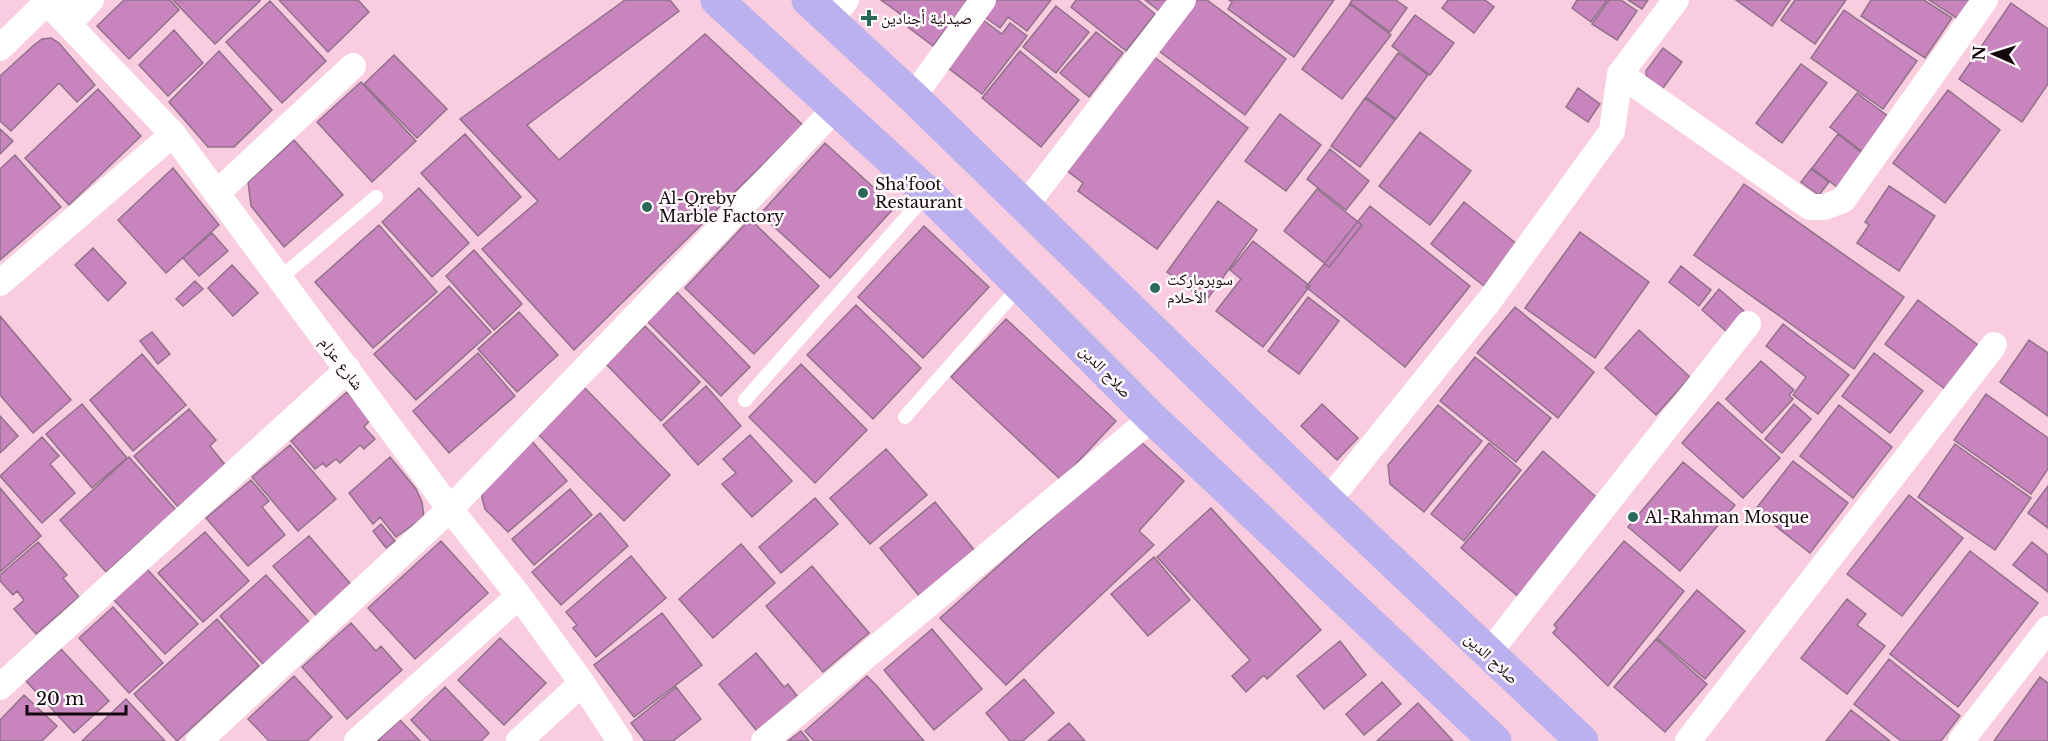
<svg xmlns="http://www.w3.org/2000/svg" width="2048" height="741" viewBox="0 0 2048 741" font-family="'Libre Baskerville','Noto Naskh Arabic',serif">
<rect width="100%" height="100%" fill="#f9cddf"/>
<path fill="#c784bd" stroke="#91718b" stroke-width="1.5" d="M124,0H170L179,10L129,59L97,26Z
M173,0H260V1L215,44Z
M279,0H358L369,12L328,52Z
M625,0H670L679,11L527,125L559,160L705,34L803,125L574,350L482,249L538,201L460,119Z
M881,0H968L933,46L904,24L907,19Z
M987,0H1051L1027,31L1008,17L1000,28L978,12Z
M1076,0H1138L1155,14L1126,51L1071,7Z
M1145,0H1171L1162,13Z
M1190,0H1207L1286,59L1245,115L1155,48Z
M1229,0H1334L1294,57L1228,9L1232,2Z
M1352,0H1396L1407,8L1390,32L1350,3Z
M1448,0H1485L1494,7L1474,33L1442,8Z
M1577,0H1607L1591,22L1572,8Z
M1609,0H1621L1637,11L1617,40L1592,24Z
M1628,0H1648L1642,9Z
M1736,0H1790L1772,26Z
M1795,0H1846L1815,44L1781,20Z
M1871,0H1924L1952,18L1925,58L1861,16Z
M1929,0H1970L1958,19Z
M270,1L326,61L282,103L226,42Z
M2011,3L2048,29V84L2022,122L1959,79Z
M1350,4L1391,35L1342,99L1302,69Z
M1056,6L1089,32L1056,73L1023,47Z
M1844,10L1917,61L1883,109L1811,58Z
M1415,15L1454,43L1430,75L1392,46Z
M979,17L1002,34L1010,23L1027,36L982,94L943,64Z
M174,30L203,63L168,96L139,65Z
M1096,32L1123,53L1089,97L1060,73Z
M51,38L59,43L95,85L77,102L59,83L11,131L0,121V76L34,45L42,39Z
M1663,48L1682,62L1661,91L1647,82L1646,71Z
M219,51L272,110L234,147H208L169,102Z
M1020,51L1079,100L1041,147L982,98Z
M1149,53L1248,128L1157,249L1078,191L1083,183L1062,167Z
M1398,53L1428,75L1396,119L1366,97Z
M394,55L447,109L417,138L364,84Z
M1801,64L1827,83L1782,143L1756,123Z
M361,82L416,141L372,182L317,122Z
M1578,88L1600,104L1588,122L1566,107Z
M98,89L141,136L69,205L25,158Z
M1948,90L2000,130L1945,203L1893,163Z
M1857,93L1889,117L1863,152L1830,127Z
M1365,98L1395,120L1360,167L1331,146Z
M1280,114L1321,145L1286,191L1245,161Z
M0,129L13,141L0,154Z
M1420,132L1471,171L1430,225L1379,186Z
M465,134L521,197L478,236L421,173Z
M1838,134L1863,154L1837,187L1812,168Z
M294,140L343,195L284,247L251,206L248,182Z
M825,143L895,207L830,278L760,214Z
M1330,149L1369,181L1346,210L1307,179Z
M15,155L61,207L0,260V169Z
M173,168L219,225L166,273L118,220Z
M1811,169L1829,182L1819,195L1801,182Z
M1744,184L1904,297L1854,369L1694,255Z
M1889,186L1935,216L1899,271L1857,243L1869,225L1865,222Z
M419,188L469,243L432,277L382,222Z
M1317,189L1362,225L1329,267L1284,231Z
M1218,201L1257,230L1206,301L1167,272Z
M1464,202L1517,244L1484,286L1431,244Z
M1370,206L1470,286L1405,367L1306,287Z
M750,219L819,286L754,354L685,288Z
M379,225L437,292L373,348L315,282Z
M924,226L989,287L923,358L858,297Z
M1580,232L1649,282L1595,358L1525,308Z
M212,233L228,251L199,276L183,258Z
M1253,241L1310,286L1263,347L1216,311L1241,279L1230,270Z
M93,248L126,283L108,301L75,265Z
M474,250L522,304L494,330L446,276Z
M232,265L258,293L233,316L208,288Z
M1681,266L1711,290L1699,306L1669,282Z
M195,281L203,289L183,306L176,299Z
M449,286L491,332L416,400L374,354Z
M1719,289L1744,311L1727,332L1702,310Z
M677,292L750,367L721,396L647,321Z
M1308,297L1339,321L1299,374L1268,351Z
M1918,300L1978,345L1945,389L1885,344Z
M856,305L921,368L873,419L807,355Z
M1515,307L1594,372L1558,418L1477,353Z
M519,312L558,355L517,392L478,349Z
M0,316L71,400L33,433L0,395Z
M1006,319L1116,421L1061,480L951,377Z
M1783,324L1849,375L1818,414L1793,395L1806,377L1766,346Z
M645,326L700,382L661,421L606,364Z
M1639,330L1690,377L1656,415L1605,368Z
M152,332L170,354L158,364L140,341Z
M2029,340L2048,353V416L2000,382Z
M478,353L515,396L449,453L413,411Z
M1874,353L1923,391L1890,433L1842,396Z
M142,354L186,405L133,451L90,400Z
M1475,357L1551,418L1516,462L1440,401Z
M1761,361L1794,390L1789,395L1793,399L1762,433L1726,399Z
M801,364L867,430L815,483L749,417Z
M579,382L670,475L624,521L532,428Z
M706,386L741,426L698,465L663,425Z
M347,392L371,419L364,427L375,439L364,449L360,445L340,463L336,459L326,467L323,463L315,469L291,441Z
M1986,394L2048,438V469L2031,494L1954,440Z
M1718,402L1780,458L1743,498L1682,443Z
M82,404L127,458L92,488L46,434Z
M1322,404L1358,438L1337,460L1301,426Z
M1794,404L1811,419L1782,453L1765,439Z
M1438,405L1482,441L1424,512L1390,484L1388,465Z
M1839,405L1892,447L1853,498L1800,456Z
M189,409L216,440L210,446L226,466L178,507L134,456Z
M0,416L18,436L0,453Z
M750,435L792,481L752,517L722,484L736,473L723,459Z
M42,437L59,456L50,464L75,493L42,523L0,476Z
M529,438L567,481L508,532L485,509L482,498L483,487Z
M1139,440L1184,481L1139,531L1154,545L1006,685L940,618Z
M1489,443L1521,470L1464,541L1431,514Z
M1955,444L2031,498L1995,550L1918,497Z
M290,445L336,499L298,531L252,477Z
M886,449L927,495L870,544L830,498Z
M1543,451L1602,502L1520,598L1461,548Z
M129,457L176,510L106,572L60,520Z
M390,457L416,489L422,502L424,517L396,537L380,517L373,524L349,493Z
M1793,461L1848,503L1810,553L1755,510Z
M1683,462L1735,505L1680,571L1628,527Z
M251,480L269,501L262,507L285,535L248,566L206,518Z
M2048,486V528L2028,513Z
M0,488L41,536L0,572Z
M570,489L592,515L534,565L512,539Z
M1909,495L1963,538L1902,616L1847,574Z
M815,498L838,524L781,573L759,547Z
M935,502L980,557L925,603L880,548Z
M1211,508L1321,630L1267,679L1264,675L1246,692L1232,676L1250,660L1157,557Z
M600,513L628,546L561,605L532,572Z
M381,524L395,541L386,548L373,531Z
M205,532L249,581L203,622L158,573Z
M309,536L355,589L320,620L273,566Z
M441,541L488,593L415,659L368,608Z
M1624,541L1684,591L1608,686L1553,633L1557,628L1554,625Z
M38,542L67,575L63,578L79,597L36,634L14,609L24,600L17,591L13,595L0,581V575Z
M2032,542L2048,555V592L2013,565Z
M741,544L775,583L713,638L679,599Z
M1970,551L2038,603L1958,707L1890,654Z
M631,556L666,598L596,657L573,628L577,625L566,612Z
M1154,557L1190,600L1148,636L1111,594Z
M812,566L869,633L823,672L766,606Z
M146,568L198,624L165,654L113,599Z
M266,575L310,623L264,665L220,616Z
M1697,590L1745,631L1705,679L1657,638Z
M1847,599L1866,614L1857,625L1885,646L1847,694L1801,658Z
M113,607L163,663L129,693L79,638Z
M662,613L702,665L634,717L594,665Z
M217,619L259,666L177,741L134,694Z
M351,623L376,651L381,646L402,670L347,719L302,667Z
M932,629L982,689L934,730L884,670Z
M500,638L546,683L504,725L458,680Z
M1656,639L1707,684L1665,732L1614,687Z
M1340,641L1366,675L1324,709L1297,676Z
M61,649L109,701L74,733L26,681Z
M756,653L784,687L788,684L801,701L760,735L719,684Z
M1889,659L1960,716L1941,741H1901L1854,704Z
M294,676L332,717L307,741H269L248,719Z
M867,676L877,686L924,741H814L805,731Z
M2040,677L2048,683V741H1994Z
M1024,679L1054,713L1023,741H1010L986,713Z
M1382,682L1401,704L1364,735L1346,714Z
M445,687L489,733L481,741H431L411,720Z
M676,687L701,719L673,741H645L631,723Z
M24,695L57,726L42,741H0V720Z
M126,699L165,741H82Z
M1418,703L1453,741H1377Z
M1851,710L1890,741H1826Z
M400,720L420,741H377Z
M1069,723L1085,741H1048Z
M801,731L809,741H788Z"/>
<g fill="none" stroke-linecap="round" stroke-linejoin="round">
<path stroke="#fff" stroke-width="14" d="M279,279L376,197
M745,400L928,193
M905,417L1020,286"/>
<path stroke="#fff" stroke-width="26" d="M45,0L173,134L450,509L519,596L582,683L620,741
M829,21L846,0
M0,48L47,2L79,13L91,0
M1620,74L1810,207H1825L1843,200L1985,0
M913,97L983,0
M218,192L353,66
M1025,206L1183,0
M0,283L173,134
M1328,501L1489,301L1612,131L1620,74L1676,0
M1488,654L1748,324
M0,687L348,369
M199,741L450,509L835,109
M357,741L519,596
M519,741L582,683
M764,741L1152,418
M1688,741L1994,345
M1961,741L2048,629"/>
<path stroke="#bbb1ef" stroke-width="33" d="M717,0L928,193L1152,418L1495,741
M808,0L913,97L1328,501L1582,741"/>
</g>
<g fill="#296957" stroke="#fffafc" stroke-width="2">
<path d="M866 9h6v6h6v6h-6v6h-6v-6h-6v-6h6z"/>
<circle cx="863" cy="193" r="6"/>
<circle cx="647" cy="207" r="6"/>
<circle cx="1155" cy="288" r="6"/>
<circle cx="1633" cy="517" r="6"/>
</g>
<g text-anchor="middle" dominant-baseline="central" stroke-width="5" stroke-linejoin="round" paint-order="stroke">
<g font-size="16" fill="#14070d" stroke="#fffafc" text-anchor="start">
<text x="881" y="18">صيدلية أجنادين</text>
<text x="875" y="184">Sha'foot<tspan x="875" dy="18">Restaurant</tspan></text>
<text x="659" y="198">Al-Qreby<tspan x="659" dy="18">Marble Factory</tspan></text>
<text x="1167" y="279">سوبرماركت<tspan x="1167" dy="18">الأحلام</tspan></text>
<text x="1645" y="517">Al-Rahman Mosque</text>
</g>
<g font-size="16" fill="#14070d" stroke="#fffafc">
<text transform="translate(342 363) rotate(53)">شارع عزام</text>
<text transform="translate(1106 371) rotate(46)">صلاح الدين</text>
<text transform="translate(1492 658) rotate(43)">صلاح الدين</text>
</g>
</g>
<g transform="translate(1994 54) rotate(273)" stroke="#fffafc" stroke-width="4.5" paint-order="stroke">
<path d="M0-4.5L10 22L0 15L-10 22Z" fill="#14070d"/>
<text y="-9" font-size="16" font-weight="bold" text-anchor="middle" fill="#14070d">N</text>
</g>
<path d="M27 705v9h99v-9" fill="none" stroke="#14070d" stroke-width="3"/>
<text x="36" y="705" font-size="18" fill="#14070d" stroke="#fffafc" stroke-width="4.5" paint-order="stroke">20 m</text>
</svg>
